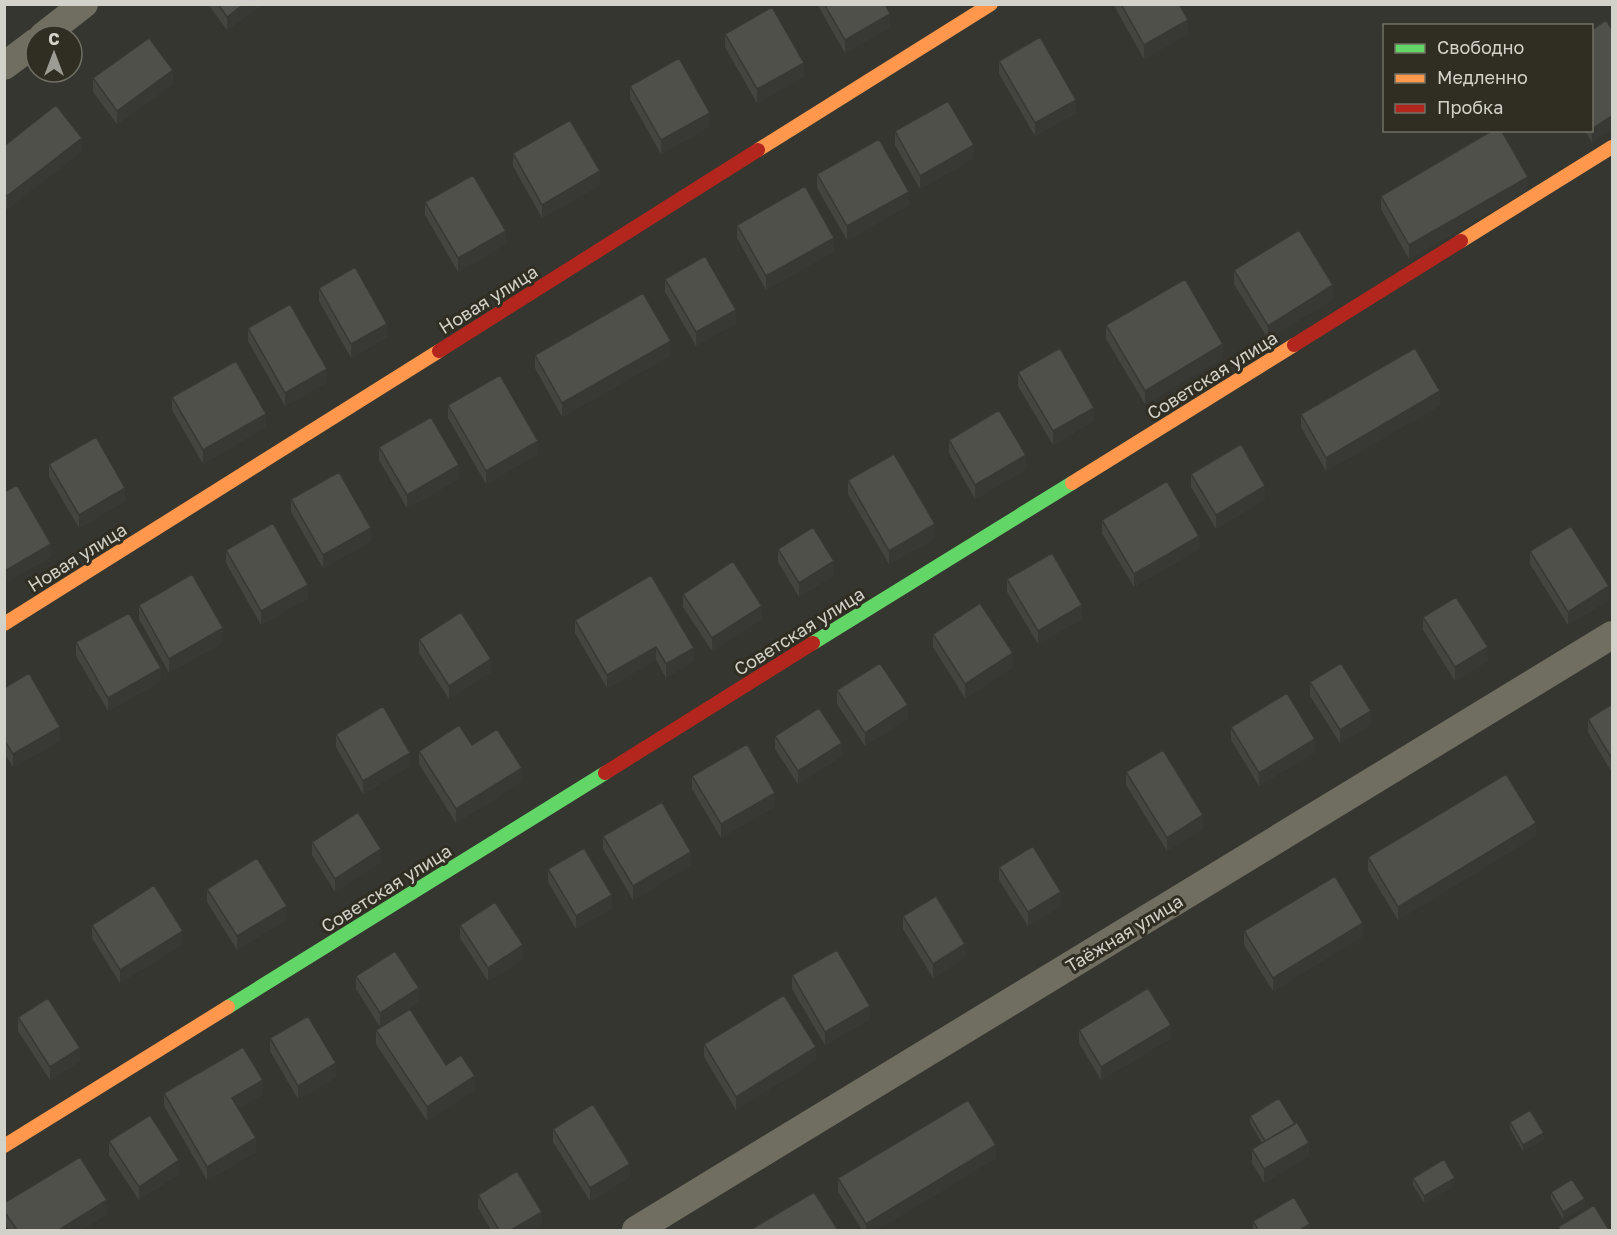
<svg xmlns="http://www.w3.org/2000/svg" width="1617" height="1235" viewBox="0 0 1617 1235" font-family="'Golos Text',sans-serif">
<rect width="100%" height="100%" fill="#363630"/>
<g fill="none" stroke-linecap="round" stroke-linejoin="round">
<path stroke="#6f6e60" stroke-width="28" d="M43,36L84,4
M4,66L36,42
M636,1230L1612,635"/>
<path stroke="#63d668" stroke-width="14" d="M813,643L1072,483
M228,1007L605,773"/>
<path stroke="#ff974d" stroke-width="14" d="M758,150L991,4
M1461,241L1612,147
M1072,483L1294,345
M4,624L439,351
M4,1146L228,1007"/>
<path stroke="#b3261e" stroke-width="14" d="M1294,345L1461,241
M439,351L758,150
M605,773L813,643"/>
</g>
<path fill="#454540" d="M208,4H263L227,30Z
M817,4H885L890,27L845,53Z
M1113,4H1179L1188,34L1144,59Z
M1612,29V129L1592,142L1584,130H1592V30Z
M725,34L804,76L757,103L725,47Z
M999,61L1076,113L1035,136L999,74Z
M93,78L173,84L117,124L93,92Z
M630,86L710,126L661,154L630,99Z
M895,131L974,158L920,189L895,145Z
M4,146L82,151L7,209L4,206Z
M513,153L600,185L542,218L513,166Z
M817,174L909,205L847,240L817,188Z
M1528,190L1409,259L1381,209V196Z
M425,202L506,244L458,272L425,215Z
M737,225L834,251L766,290L737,238Z
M1234,270L1333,299L1268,339L1234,284Z
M665,279L736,323L696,346L665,292Z
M319,288L387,337L351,358L319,301Z
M1106,325L1223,358L1145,404L1106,339Z
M248,328L327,382L285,406L248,341Z
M535,355H671L562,417L535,368Z
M1018,372L1094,421L1053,445L1018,386Z
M172,397L266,427L203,464L172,410Z
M448,405L538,454L486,484L448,418Z
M1440,405L1326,471L1301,427V414Z
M949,440L1026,469L975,499L949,453Z
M379,447L459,479L407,508L379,460Z
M49,464L125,501L79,528L49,477Z
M1191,474L1265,499L1216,529L1191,487Z
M848,480L935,538L889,564L848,494Z
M291,499L371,541L323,568L291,512Z
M1102,520L1199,549L1134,587L1102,533Z
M778,549L834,575L799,597L778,562Z
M226,550L308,598L261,625L226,563Z
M1530,551L1609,600L1568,625L1530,564Z
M651,575L694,661L666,678L656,660L607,688L575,633V620Z
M1007,579L1082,619L1038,644L1007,592Z
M683,594L762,619L712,651L683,607Z
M139,605L223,642L169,673L139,619Z
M1423,617L1488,661L1455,681L1423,630Z
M933,634L1013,667L965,698L933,647Z
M419,639L491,672L449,699L419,653Z
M76,642L161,681L108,711L76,656Z
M1310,682L1371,724L1340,743L1310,696Z
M4,688L60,741L13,767L4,753Z
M837,690L908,718L865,746L837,704Z
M1612,704V773L1588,732V719Z
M1231,727L1315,752L1259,786L1231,740Z
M336,734L410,766L363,794L336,747Z
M775,736L842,756L798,784L775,749Z
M472,745L522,781L456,823L419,764V751Z
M1126,772L1203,829L1167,851L1126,785Z
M692,776L775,806L721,838L692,789Z
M603,836L691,865L633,900L603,849Z
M1536,836L1398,920L1368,871V857Z
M312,842L381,862L335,892L312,855Z
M999,867L1061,906L1028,926L999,880Z
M548,869L612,908L576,929L548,882Z
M207,889L287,919L237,950L207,902Z
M903,916L965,957L933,978L903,929Z
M92,925L183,944L120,983L92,938Z
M460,925L523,959L488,981L460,938Z
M1244,931L1363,936L1273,991L1244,945Z
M792,975L870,1019L825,1045L792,989Z
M356,976L419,1001L380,1027L356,989Z
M18,1017L80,1061L50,1080L18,1031Z
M376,1030L475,1090L427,1121L376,1044Z
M1079,1030L1171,1038L1101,1080L1079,1043Z
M270,1038L336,1077L298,1099L270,1051Z
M704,1044L816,1060L736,1110L704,1057Z
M164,1093L263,1094L238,1108L256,1152L207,1180L164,1106Z
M1250,1116L1309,1156L1264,1183L1252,1163V1149L1262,1143L1250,1123Z
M1510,1122L1544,1139L1523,1151L1510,1129Z
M553,1129L630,1177L590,1201L553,1142Z
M109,1141L179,1174L139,1200L109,1155Z
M996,1158L877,1230H862L838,1192V1178Z
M1413,1178L1455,1185L1424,1203L1413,1185Z
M1551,1192L1585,1206L1563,1219L1551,1199Z
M478,1195L542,1225L533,1230H491L478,1208Z
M4,1203L107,1214L81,1230H9L4,1224Z
M1253,1221L1310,1230H1253Z"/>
<path fill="#383834" d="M244,4H263L227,30V17Z
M890,14V27L845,53V40Z
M1188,20V34L1144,59V45Z
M804,63V76L757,103V89Z
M173,70V84L117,124V111Z
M1076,100V113L1035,136V123Z
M710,113V126L661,154V140Z
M1612,116V129L1592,142V129Z
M82,138V151L7,209V196Z
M974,145V158L920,189V176Z
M600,171V185L542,218V205Z
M1528,177V190L1409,259V245Z
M909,192V205L847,240V226Z
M506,231V244L458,272V258Z
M834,238V251L766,290V276Z
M1333,285V299L1268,339V326Z
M736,310V323L696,346V332Z
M387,324V337L351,358V344Z
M671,341V355L562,417V403Z
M1223,344V358L1145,404V391Z
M327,369V382L285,406V393Z
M1440,391V405L1326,471V458Z
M1094,408V421L1053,445V431Z
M266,414V427L203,464V450Z
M538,441V454L486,484V471Z
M1026,455V469L975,499V485Z
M459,465V479L407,508V495Z
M1265,486V499L1216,529V515Z
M125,488V501L79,528V515Z
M935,524V538L889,564V551Z
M371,528V541L323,568V555Z
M1199,536V549L1134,587V574Z
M51,544V557L5,584V571Z
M834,561V575L799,597V583Z
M308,585V598L261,625V611Z
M1609,586V600L1568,625V612Z
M1082,605V619L1038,644V631Z
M762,606V619L712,651V638Z
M223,628V642L169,673V659Z
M656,647V660L607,688V675Z
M1488,647V661L1455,681V667Z
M694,648V661L666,678V664Z
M1013,653V667L965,698V684Z
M491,659V672L449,699V686Z
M161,668V681L108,711V698Z
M908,705V718L865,746V733Z
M1371,711V724L1340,743V730Z
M60,727V741L13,767V754Z
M1315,739V752L1259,786V773Z
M842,743V756L798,784V771Z
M410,753V766L363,794V781Z
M522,768V781L456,823V809Z
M775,793V806L721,838V824Z
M1203,815V829L1167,851V838Z
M1536,823V836L1398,920V907Z
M381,849V862L335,892V879Z
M691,852V865L633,900V886Z
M1061,892V906L1028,926V912Z
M612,895V908L576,929V916Z
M287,906V919L237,950V936Z
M1363,923V936L1273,991V978Z
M183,931V944L120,983V970Z
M965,944V957L933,978V964Z
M523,945V959L488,981V968Z
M419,988V1001L380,1027V1013Z
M870,1006V1019L825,1045V1032Z
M1171,1025V1038L1101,1080V1067Z
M816,1047V1060L736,1110V1097Z
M80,1048V1061L50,1080V1067Z
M336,1063V1077L298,1099V1086Z
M475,1076V1090L427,1121V1107Z
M263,1080V1094L232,1112V1098Z
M1544,1133V1139L1523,1151V1145Z
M256,1138V1152L207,1180V1167Z
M1309,1143V1156L1264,1183V1169Z
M996,1145V1158L877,1230H866V1224Z
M179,1160V1174L139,1200V1187Z
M630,1164V1177L590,1201V1188Z
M1455,1178V1185L1424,1203V1196Z
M1585,1199V1206L1563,1219V1212Z
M107,1200V1214L81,1230H59Z
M542,1212V1225L533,1230H511Z
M1310,1224V1230H1300Z"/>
<path fill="#50504b" stroke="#383834" stroke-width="1.5" d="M218,4H244L227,17Z
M824,4H885L890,14L845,40Z
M1121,4H1179L1188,20L1144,45Z
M772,7L804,63L757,89L725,34Z
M1606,20L1612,29V116L1592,129V30Z
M1040,37L1076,100L1035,123L999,61Z
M149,38L173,70L117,111L93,78Z
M679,58L710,113L661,140L630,86Z
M948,101L974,145L920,176L895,131Z
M56,105L82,138L7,196L4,192V146Z
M570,120L600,171L542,205L513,153Z
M1493,130H1501L1528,177L1409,245L1381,196Z
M879,139L909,192L847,226L817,174Z
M473,175L506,231L458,258L425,202Z
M805,186L834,238L766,276L737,225Z
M1299,230L1333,285L1268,326L1234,270Z
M705,256L736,310L696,332L665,279Z
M355,267L387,324L351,344L319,288Z
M1185,279L1223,344L1145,391L1106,325Z
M643,293L671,341L562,403L535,355Z
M290,304L327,369L285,393L248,328Z
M1060,348L1094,408L1053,431L1018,372Z
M1415,348L1440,391L1326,458L1301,414Z
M236,361L266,414L203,450L172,397Z
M500,375L538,441L486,471L448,405Z
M999,410L1026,455L975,485L949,440Z
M431,417L459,465L407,495L379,447Z
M96,437L125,488L79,515L49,464Z
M1241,444L1265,486L1216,515L1191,474Z
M894,454L935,524L889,551L848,480Z
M339,472L371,528L323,555L291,499Z
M1167,481L1199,536L1134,574L1102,520Z
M17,485L51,544L5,571L4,492Z
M273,523L308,585L261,611L226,550Z
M1571,526L1609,586L1568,612L1530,551Z
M813,527L834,561L799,583L778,549Z
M1052,553L1082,605L1038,631L1007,579Z
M733,561L762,606L712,638L683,594Z
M192,574L223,628L169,659L139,605Z
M651,575L694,648L666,664L656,647L607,675L575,620Z
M1456,597L1488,647L1455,667L1423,617Z
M980,603L1013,653L965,684L933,634Z
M461,612L491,659L449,686L419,639Z
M129,613L161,668L108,698L76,642Z
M880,663L908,705L865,733L837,690Z
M1341,663L1371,711L1340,730L1310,682Z
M29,673L60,727L13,754L4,740V688Z
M1287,693L1315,739L1259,773L1231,727Z
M1612,704V759L1588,719Z
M383,706L410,753L363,781L336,734Z
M819,708L842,743L798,771L775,736Z
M459,725L472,745L497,729L522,768L456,809L419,751Z
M747,744L775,793L721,824L692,776Z
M1163,750L1203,815L1167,838L1126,772Z
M1506,774L1536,823L1398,907L1368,857Z
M662,802L691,852L633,886L603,836Z
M358,812L381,849L335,879L312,842Z
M1033,846L1061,892L1028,912L999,867Z
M584,848L612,895L576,916L548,869Z
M257,858L287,906L237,936L207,889Z
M1335,876L1363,923L1273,978L1244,931Z
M154,885L183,931L120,970L92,925Z
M936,896L965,944L933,964L903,916Z
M495,902L523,945L488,968L460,925Z
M837,950L870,1006L825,1032L792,975Z
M395,951L419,988L380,1013L356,976Z
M1148,988L1171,1025L1101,1067L1079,1030Z
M784,995L816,1047L736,1097L704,1044Z
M48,998L80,1048L50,1067L18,1017Z
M410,1009L446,1065L461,1055L475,1076L427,1107L376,1030Z
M308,1016L336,1063L298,1086L270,1038Z
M243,1047L263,1080L232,1098L256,1138L207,1167L164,1093Z
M1279,1098L1295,1124L1265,1141L1250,1116Z
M968,1100L996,1145L866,1224L838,1178Z
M593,1104L630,1164L590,1188L553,1129Z
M1530,1110L1544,1133L1523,1145L1510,1122Z
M150,1115L179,1160L139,1187L109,1141Z
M1297,1122L1309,1143L1264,1169L1252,1149Z
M80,1157L107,1200L59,1230H17L4,1211V1203Z
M1444,1159L1455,1178L1424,1196L1413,1178Z
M517,1171L542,1212L511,1230H499L478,1195Z
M1572,1179L1585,1199L1563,1212L1551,1192Z
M814,1192L838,1230H750Z
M1294,1197L1310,1224L1300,1230H1258L1253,1221Z
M1594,1205L1609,1230H1560L1558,1227Z"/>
<g text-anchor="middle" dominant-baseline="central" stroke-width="6" stroke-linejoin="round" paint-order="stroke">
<g font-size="18" fill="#d3d2ca" stroke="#302e22">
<text transform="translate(488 299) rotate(-32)">Новая улица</text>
<text transform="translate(1212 375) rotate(-32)">Советская улица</text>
<text transform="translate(77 557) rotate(-32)">Новая улица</text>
<text transform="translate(799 631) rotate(-32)">Советская улица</text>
<text transform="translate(386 888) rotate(-32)">Советская улица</text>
<text transform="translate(1124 933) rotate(-31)">Таёжная улица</text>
</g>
</g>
<rect width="1617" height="1235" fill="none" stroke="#d3d2ca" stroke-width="12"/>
<rect x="1383" y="24" width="210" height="108" fill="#302e22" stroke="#717065" stroke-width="1.5"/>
<rect x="1395" y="44" width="30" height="9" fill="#63d668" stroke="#717065" stroke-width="1.5"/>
<text x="1437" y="54" font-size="18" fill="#d3d2ca">Свободно</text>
<rect x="1395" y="74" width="30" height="9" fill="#ff974d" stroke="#717065" stroke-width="1.5"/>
<text x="1437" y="84" font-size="18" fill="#d3d2ca">Медленно</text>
<rect x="1395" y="104" width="30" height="9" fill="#b3261e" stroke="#717065" stroke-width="1.5"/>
<text x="1437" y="114" font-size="18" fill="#d3d2ca">Пробка</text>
<g transform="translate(54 54)"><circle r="28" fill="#302e22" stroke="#717065" stroke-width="1.5"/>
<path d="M0-4.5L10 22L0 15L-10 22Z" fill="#9c9b94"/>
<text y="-9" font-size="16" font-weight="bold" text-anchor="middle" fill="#d3d2ca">С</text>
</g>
</svg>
